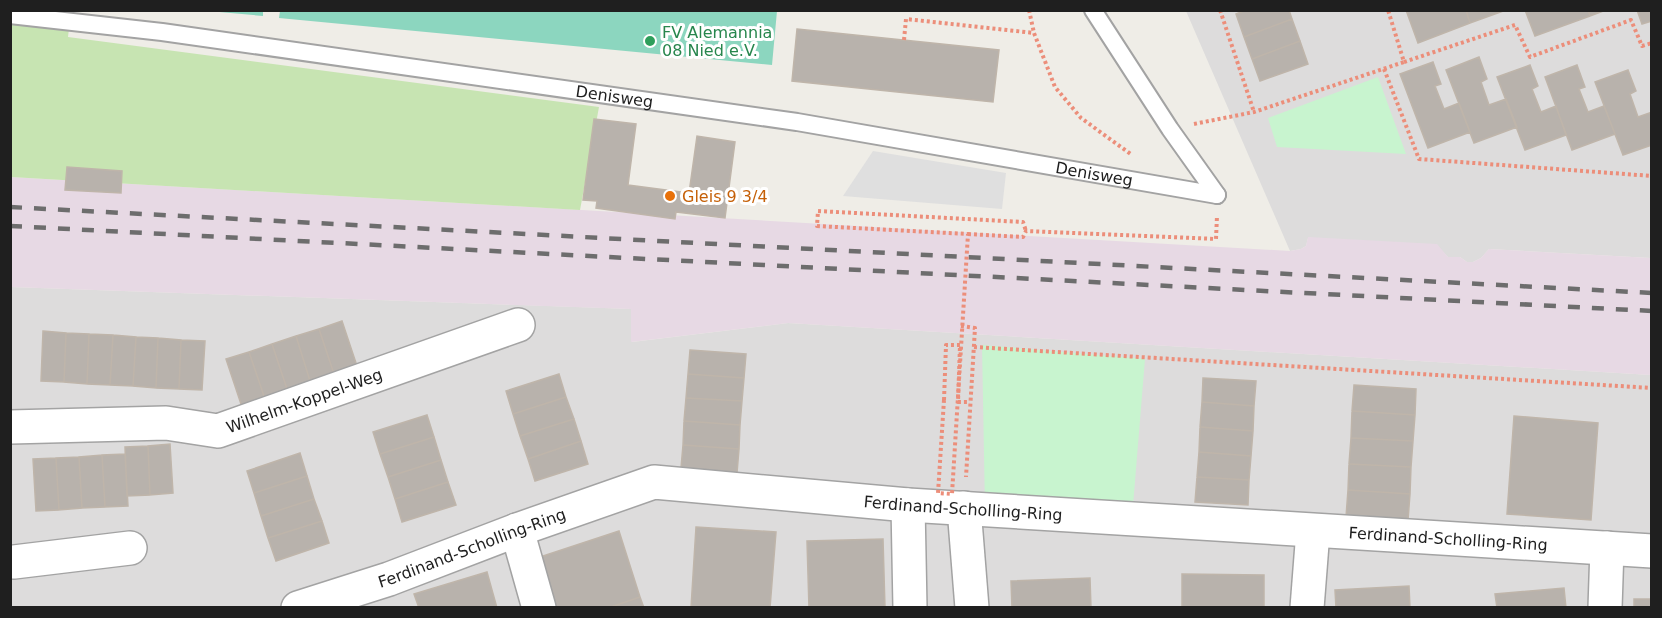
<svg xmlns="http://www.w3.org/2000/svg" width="1662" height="618" viewBox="0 0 1662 618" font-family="'DejaVu Sans',sans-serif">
<rect width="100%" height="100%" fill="#efede7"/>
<path fill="#dddcdc" d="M1186,11H1651V258L1489,249L1481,258L1473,262H1467L1460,257H1448L1442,251L1308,238L1306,246L1301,249L1290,251Z
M11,287L632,309V342L788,323L1651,375V607L11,608Z"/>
<path fill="#e7d9e4" d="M10,177L1290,251L1301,249L1306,246L1308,237L1437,244L1448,257H1460L1467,262H1473L1481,258L1489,249L1651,258V375L788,323L631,342V309L11,287Z"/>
<path fill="#c7e4b2" d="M10,11H71L68,37L599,107L580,210L11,177Z"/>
<path fill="#c8f4cf" d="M1378,77L1406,154L1277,147L1268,118Z
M982,345L1145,359L1132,518L985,509Z"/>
<path fill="#8cd6bf" d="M208,11L263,10V16Z
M280,11V10L777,11L772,65L279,18Z"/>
<path fill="#dfdfdf" d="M873,151L1006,173L1002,209L843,196Z"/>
<path fill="#b8b2ac" stroke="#bfb5aa" stroke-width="1.5" d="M1246,10H1289L1292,19L1244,37L1236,14Z
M1406,10H1466L1470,23L1418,43Z
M1466,10H1506L1470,23Z
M1525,10H1588L1590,16L1535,36Z
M1588,10H1606L1590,16Z
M1637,10H1652V21L1642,24Z
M1292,19L1300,41L1252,59L1244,37Z
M797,29L999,50L993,102L792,81Z
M1300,41L1308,64L1260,81L1252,59Z
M1479,57L1487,79L1481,82L1489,105L1506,99L1517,127L1474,143L1446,70Z
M1433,62L1441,84L1435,86L1444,109L1459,103L1470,132L1428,148L1400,74Z
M1530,65L1538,86L1532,89L1541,112L1556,106L1566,135L1525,150L1497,77Z
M1577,65L1585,87L1579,89L1588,112L1604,106L1615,134L1572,150L1545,77Z
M1628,70L1636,91L1630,94L1638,117L1652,112V145L1623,155L1595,82Z
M594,119L636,124L628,185L689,193L697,136L735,142L725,218L676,212L675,219L596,208L597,201L583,200Z
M67,167L122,171L121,193L65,190Z
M342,321L358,369L335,377L319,329Z
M319,329L335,377L311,384L296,336Z
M43,331L66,333L64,382L41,381Z
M66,333L89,334L87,384L64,382Z
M89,334L113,335L110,385L87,384Z
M113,335L136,337L133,386L110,385Z
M296,336L311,384L288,392L272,344Z
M136,337L158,338L156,388L133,386Z
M158,338L181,340L179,389L156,388Z
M181,340L205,341L202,390L179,389Z
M272,344L288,392L265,399L249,352Z
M690,350L746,354L744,378L688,374Z
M249,352L265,399L242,407L226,359Z
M559,374L566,397L513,414L506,391Z
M688,374L744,378L742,401L686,398Z
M1203,378L1256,381L1254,406L1202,402Z
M1354,385L1416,389L1415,415L1352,411Z
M566,397L574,419L520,436L513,414Z
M686,398L742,401L740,425L684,421Z
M1202,402L1254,406L1253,431L1200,427Z
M1352,411L1415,415L1413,441L1351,438Z
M427,415L434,437L380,454L373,432Z
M1514,416L1598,423L1591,520L1507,514Z
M574,419L581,441L528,459L520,436Z
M684,421L740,425L739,449L683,445Z
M1200,427L1253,431L1251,456L1199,452Z
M434,437L441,460L388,477L380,454Z
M1351,438L1413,441L1411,467L1349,464Z
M581,441L588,464L535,481L528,459Z
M170,444L173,493L150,495L148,446Z
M683,445L739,449L737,473L681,468Z
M148,446L150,495L127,496L125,447Z
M1199,452L1251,456L1249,480L1197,477Z
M300,453L307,476L254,493L247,471Z
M125,454L128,506L105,507L102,455Z
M102,455L105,507L82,508L79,457Z
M79,457L82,508L59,510L56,458Z
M56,458L59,510L36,511L33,459Z
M441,460L448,482L395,499L388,477Z
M1349,464L1411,467L1410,494L1348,490Z
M307,476L314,499L261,516L254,493Z
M1197,477L1249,480L1248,505L1195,502Z
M448,482L456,505L402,522L395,499Z
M1348,490L1410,494L1408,520L1346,517Z
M314,499L322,521L268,538L261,516Z
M322,521L329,543L276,561L268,538Z
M696,527L776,532L770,608H691Z
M619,531L640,597L608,608H556L540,557Z
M883,539L885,608H809L807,541Z
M487,572L497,608H419L414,594Z
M1182,574L1264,575V608H1182Z
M1090,578L1091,608H1012L1011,581Z
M1409,586L1410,608H1336L1335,590Z
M1564,588L1566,608H1497L1495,594Z
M640,597L644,608H608Z
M1634,599H1652V608H1634Z"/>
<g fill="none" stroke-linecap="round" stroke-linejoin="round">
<defs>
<g id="lane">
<path d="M1093,10L1170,129L1217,195"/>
<path id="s1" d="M10,15L162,32L797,122L1217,195"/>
</g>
<g id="street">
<path id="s2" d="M10,427L166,423L218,431L518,325"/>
<path d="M908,505L910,608"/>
<path d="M964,508L972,608"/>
<path d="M517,530L539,608"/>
<path d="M14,562L130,548"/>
<path id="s3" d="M298,608L389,579L517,530L654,482L908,505L1652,551"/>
<path d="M1307,608L1313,531"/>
<path d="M1605,608L1607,548"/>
</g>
</defs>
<use href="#lane" stroke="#a3a3a3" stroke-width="20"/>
<use href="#street" stroke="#a3a3a3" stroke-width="36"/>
<path stroke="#ec8e7a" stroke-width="4" stroke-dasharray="3 3" stroke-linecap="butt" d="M1029,10L1034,33
M1220,10L1254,112
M904,40L906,19L1034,33L1055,87L1081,118L1132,155
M1404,62L1515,25L1530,57L1631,20L1642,46L1652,43
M1384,69L1419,159L1652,176
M1194,124L1254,112L1404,62L1388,10
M968,234L1023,237L1026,231L1216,239L1217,216
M961,326L975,328L966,477
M974,347L1652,388
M944,400L946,345H960L958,402H970"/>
<use href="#lane" stroke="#fff" stroke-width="16"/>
<use href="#street" stroke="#fff" stroke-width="33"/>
<path stroke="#6d6d6d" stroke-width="4.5" stroke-dasharray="12 12" stroke-linecap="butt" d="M10,207L1652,293
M10,226L1652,311"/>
<path stroke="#ec8e7a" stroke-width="4" stroke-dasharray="3 3" stroke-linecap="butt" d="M944,400L938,493L952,494L968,234L817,226L818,211L1023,222L1026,231"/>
</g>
<circle fill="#2e9e5b" stroke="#fff" stroke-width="2" cx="650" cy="41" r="6"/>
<circle fill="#e8710a" stroke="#fff" stroke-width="2" cx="670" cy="196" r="6"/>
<g text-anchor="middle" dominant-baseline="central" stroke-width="6" stroke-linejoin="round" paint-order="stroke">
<g font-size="16" fill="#27864d" stroke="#fff" text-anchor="start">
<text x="662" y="32">FV Alemannia<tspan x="662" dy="18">08 Nied e.V.</tspan></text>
</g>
<g font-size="16" fill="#1f1f1f" stroke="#fff">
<text stroke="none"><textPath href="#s1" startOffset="610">Denisweg</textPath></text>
<text stroke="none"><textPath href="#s1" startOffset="1096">Denisweg</textPath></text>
<text stroke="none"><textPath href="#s2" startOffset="300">Wilhelm-Koppel-Weg</textPath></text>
<text stroke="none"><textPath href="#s3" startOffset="688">Ferdinand-Scholling-Ring</textPath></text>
<text stroke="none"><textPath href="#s3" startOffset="1174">Ferdinand-Scholling-Ring</textPath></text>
<text stroke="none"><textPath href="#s3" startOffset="184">Ferdinand-Scholling-Ring</textPath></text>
</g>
<g font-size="16" fill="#c56008" stroke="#fff" text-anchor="start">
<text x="682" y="196">Gleis 9 3/4</text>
</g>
</g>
<rect width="1662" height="618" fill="none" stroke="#1f1f1f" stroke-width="24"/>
</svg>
